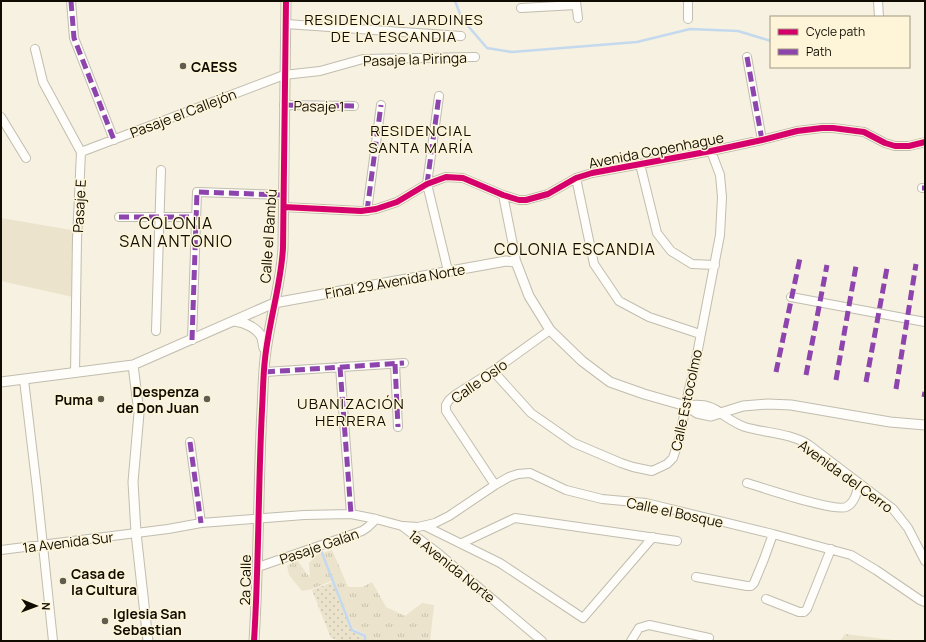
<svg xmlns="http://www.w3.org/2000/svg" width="926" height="642" viewBox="0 0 926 642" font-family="Manrope,sans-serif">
<defs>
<pattern id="grass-tufts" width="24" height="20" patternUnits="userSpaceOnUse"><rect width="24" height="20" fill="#ebe3cb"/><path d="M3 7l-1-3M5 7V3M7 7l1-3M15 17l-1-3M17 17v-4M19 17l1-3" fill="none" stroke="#c8c2ad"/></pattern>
<pattern id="forest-crowns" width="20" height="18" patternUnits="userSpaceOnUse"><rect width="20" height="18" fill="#ebe3cb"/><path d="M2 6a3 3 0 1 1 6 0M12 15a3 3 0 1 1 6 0" fill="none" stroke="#c8c2ad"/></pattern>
<pattern id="park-dots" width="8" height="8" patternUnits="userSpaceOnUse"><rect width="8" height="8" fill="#ebe3cb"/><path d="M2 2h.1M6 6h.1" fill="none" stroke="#c8c2ad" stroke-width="1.8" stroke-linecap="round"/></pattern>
</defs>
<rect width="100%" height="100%" fill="#f6f1e0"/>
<path fill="url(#grass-tufts)" d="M332,550L348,587H363L372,582L386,607L405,616L422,603L434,605L430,641H366V635L353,628L333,580L312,589L302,591L289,575L287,566L297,560L310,578L309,563L316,555Z"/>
<path fill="url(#forest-crowns)" d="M845,634L901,641H840Z"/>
<path fill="url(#park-dots)" d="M332,582L352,631L365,638L364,641H342L331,638L312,590Z"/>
<path fill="#ebe3cb" d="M1,218L77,231L73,297L1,281Z"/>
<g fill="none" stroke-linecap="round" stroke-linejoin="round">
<path stroke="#c5d9ee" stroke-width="2.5" d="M455,1L462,19L487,48L512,52L637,42L690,29L738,31L771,41
M320,548L352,630L365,636V641"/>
<defs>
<path id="minor" d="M71,1L74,38L114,140
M688,1V19
M878,1L879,17
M576,2L578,18
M521,8L576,5
M286,24L461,36
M35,49L43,82L81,152L77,239L75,373
M747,57L762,140
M439,96L427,184L448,271
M284,105L354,106
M1,117L26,158
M81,152L284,75L320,71L363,59L475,57
M640,164L657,233L671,251L692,264L715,265
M576,178L594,264L619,301L649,317L700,334
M922,188H925
M503,195L515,255L516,262
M284,207L361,211L376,209L397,202L427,184L446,177L463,178L503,195L519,200H526L548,194L576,178L592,173L711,151L762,140L797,131L822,128H833L864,132L885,143L895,146H909L925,142
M367,211L381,105
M119,217H196
M791,297L925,322
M156,331L161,170
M192,340L197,192L284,195
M395,364L398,427
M340,367L351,514
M493,371L531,413L574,443L621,463L633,467L652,471L667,464L673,458L680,436L689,389L694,370L720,235L722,197L720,175L711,151
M265,372L404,363
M24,380L37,489L53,641
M720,413C728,418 736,424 745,427C765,433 791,433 809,445L893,509L908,528L925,561
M190,442L201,523
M747,483C764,488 834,512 846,507C855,503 857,492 859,483
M495,485L446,411V405L449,400L455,395L493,371L550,330
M403,526L418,527L435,523L449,516L495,485L509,477L518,474L530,473L566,490L602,499L646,503L773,534L851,555L876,570L920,600L925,602
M425,526L500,563L583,618L653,537
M462,543L515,518L677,541
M1,550L168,529L201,523L304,515L351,514L376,519L402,526L438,553L542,641
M258,567L362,531L368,527L376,519
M696,577L747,586H751L754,583L764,559L773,534
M766,599L799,612H804L807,609L831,549
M631,641L639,628L649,625L709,638"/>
<path id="tertiary" d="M234,321C244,322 258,328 262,338C263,341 263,345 264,348
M133,365L139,413L133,482L136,533L148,641
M1,382L133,365L274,303L506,261L516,262L529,296L550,330L582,361L610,382L644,394L686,406L697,413L711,416L743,406L768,404L791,405L890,422L925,425
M686,406C699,404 709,405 720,413
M254,641C259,564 258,487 262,410C263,393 263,376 265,359C269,321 281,285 283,248L286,1"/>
</defs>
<use href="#minor" stroke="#c1bdaf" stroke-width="10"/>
<use href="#tertiary" stroke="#c1bdaf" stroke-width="11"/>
<use href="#minor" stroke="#fefdfa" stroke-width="8"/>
<use href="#tertiary" stroke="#fefdfa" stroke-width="9"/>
<path stroke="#8e44ad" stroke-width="5" stroke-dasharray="10 5" stroke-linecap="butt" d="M71,1L74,38L114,140
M747,57L762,140
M284,105L354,106
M427,184L439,96
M922,188H925
M367,211L381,105
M119,217H196
M192,340L197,192L284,195
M395,364L398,427
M340,367L351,514
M265,372L404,363
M776,372L800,258
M806,375L827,265
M836,380L856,266
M866,382L887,268
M896,389L916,264
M924,397L925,392
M190,442L201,523"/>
<defs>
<path id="cycleway" d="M284,207L361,211L376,209L397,202L427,184L446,177L463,178L503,195L519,200H526L548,194L576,178L592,173L711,151L762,140L797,131L822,128H833L864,132L885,143L895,146H909L925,142
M254,641C259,564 258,487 262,410C263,393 263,376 265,359C269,321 281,285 283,248L286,1"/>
</defs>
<use href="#cycleway" stroke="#fef5d8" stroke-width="8"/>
<use href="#cycleway" stroke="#d6006c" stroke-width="6"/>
</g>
<g fill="#605c50" stroke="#fef5d8" stroke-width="1.5">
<circle cx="183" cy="66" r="4"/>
<circle cx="101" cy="399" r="4"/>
<circle cx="207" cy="399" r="4"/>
<circle cx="63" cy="581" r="4"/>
<circle cx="105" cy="621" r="4"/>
</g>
<g text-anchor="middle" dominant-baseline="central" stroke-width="3" stroke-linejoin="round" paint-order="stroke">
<g font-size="14" fill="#100c02" stroke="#fef5d8">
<text transform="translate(415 59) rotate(-2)">Pasaje la Piringa</text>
<text transform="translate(319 106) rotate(1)">Pasaje 1</text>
<text transform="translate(183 113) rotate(-21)">Pasaje el Callejón</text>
<text transform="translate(656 150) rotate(-11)">Avenida Copenhague</text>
<text transform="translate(79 206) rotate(-87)">Pasaje E</text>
<text transform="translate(268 236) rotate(-86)">Calle el Bambú</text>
<text transform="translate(395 281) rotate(-10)">Final 29 Avenida Norte</text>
<text transform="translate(479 381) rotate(-35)">Calle Oslo</text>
<text transform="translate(686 400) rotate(-78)">Calle Estocolmo</text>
<text transform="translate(846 476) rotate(36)">Avenida del Cerro</text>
<text transform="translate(675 512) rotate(12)">Calle el Bosque</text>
<text transform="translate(68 542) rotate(-7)">1a Avenida Sur</text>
<text transform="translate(319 546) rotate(-19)">Pasaje Galán</text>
<text transform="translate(452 566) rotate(39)">1a Avenida Norte</text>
<text transform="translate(245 580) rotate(-89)">2a Calle</text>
</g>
<g font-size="14" font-weight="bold" fill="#100c02" stroke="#fef5d8" text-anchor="start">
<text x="191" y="66">CAESS</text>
<text x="199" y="391" text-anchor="end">Despenza<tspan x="199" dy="16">de Don Juan</tspan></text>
<text x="93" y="399" text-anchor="end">Puma</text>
<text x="71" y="573">Casa de<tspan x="71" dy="16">la Cultura</tspan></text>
<text x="113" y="613">Iglesia San<tspan x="113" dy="16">Sebastian</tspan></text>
</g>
<g font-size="15" letter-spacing="1" fill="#100c02" stroke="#fef5d8">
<text x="394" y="19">RESIDENCIAL JARDINES<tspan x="394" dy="17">DE LA ESCANDIA</tspan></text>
<text x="421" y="130">RESIDENCIAL<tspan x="421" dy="17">SANTA MARÍA</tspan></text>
<text x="351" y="403">UBANIZACIÓN<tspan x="351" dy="17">HERRERA</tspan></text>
</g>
<g font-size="16" letter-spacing="1" fill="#100c02" stroke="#fef5d8">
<text x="176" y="223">COLONIA<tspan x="176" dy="18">SAN ANTONIO</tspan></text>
<text x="575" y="249">COLONIA ESCANDIA</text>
</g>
</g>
<rect width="926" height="642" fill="none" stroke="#100c02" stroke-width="4"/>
<rect x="770" y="16" width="140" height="52" fill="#fef5d8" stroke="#9f9882"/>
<rect x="778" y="29" width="20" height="6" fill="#d6006c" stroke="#9f9882"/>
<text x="806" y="36" font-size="12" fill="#100c02">Cycle path</text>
<rect x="778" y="49" width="20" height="6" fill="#8e44ad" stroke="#9f9882"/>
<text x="806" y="56" font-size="12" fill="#100c02">Path</text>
<g transform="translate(36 606) rotate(91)" stroke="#fef5d8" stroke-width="3" paint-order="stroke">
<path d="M0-3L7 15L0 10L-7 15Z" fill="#100c02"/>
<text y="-6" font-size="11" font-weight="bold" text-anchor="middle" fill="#100c02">N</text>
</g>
</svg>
